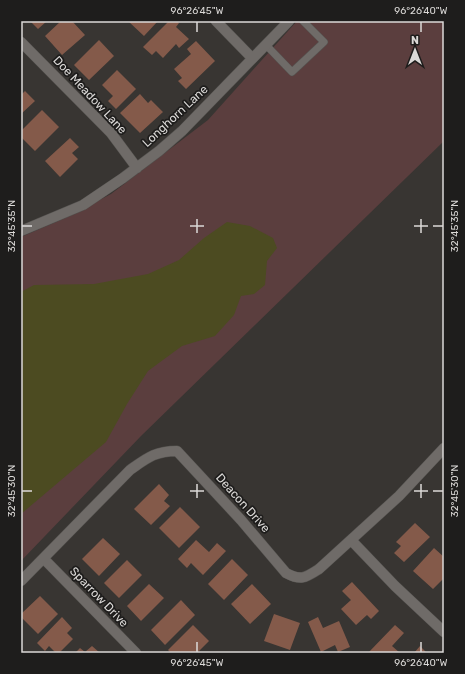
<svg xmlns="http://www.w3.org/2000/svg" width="465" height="674" viewBox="0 0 465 674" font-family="Rubik,sans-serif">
<rect width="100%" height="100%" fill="#383532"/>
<path fill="#5b3e3e" d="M297,21H444V141L141,436L21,561V237L65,218L111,194L208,120Z"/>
<path fill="#4c4b21" d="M227,222L250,226L273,238L277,248L267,261L265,285L254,294L241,296L234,315L215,336L182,346L148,371L127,404L106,442L21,514V292L34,285L94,284L148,274L179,260L204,238Z"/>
<path fill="#845a4a" d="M30,21H47L38,29Z
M61,21H72L85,35L62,55L45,36Z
M128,21H158L144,36Z
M169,21H177L179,23L176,27L189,39L179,48L176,44L163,58L156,51L152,55L143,47Z
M99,40L114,56L89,80L74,65Z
M196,41L215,61L186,89L178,81L182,78L174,69L191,54L187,49Z
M117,70L136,89L116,109L108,101L113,96L102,85Z
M25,91L35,101L21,114V95Z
M140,94L148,103L151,100L163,112L140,133L120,113Z
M42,110L59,127L35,151L21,137V131Z
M70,138L79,147L72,153L78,159L60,177L45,161Z
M159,484L169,495L164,501L170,506L151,525L134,509Z
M180,507L200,527L179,548L159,528Z
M415,523L430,537L404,562L394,553L401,546L396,542Z
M103,538L120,554L99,576L82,559Z
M196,540L209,552L217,543L226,551L203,575L191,563L187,568L178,559Z
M434,548L444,557V578L433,589L413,571Z
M232,559L248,575L224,600L208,584Z
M127,560L142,575L119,598L104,583Z
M352,582L379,611L371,619L367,615L356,625L341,609L351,600L342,591Z
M149,584L164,598L141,621L127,606Z
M252,584L271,604L250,624L231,604Z
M40,596L58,614L38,634L21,617V614Z
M181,600L195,615L165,645L151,630Z
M274,614L300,623L290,650L264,641Z
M62,617L72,628L67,633L73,639L59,653H56L49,646L45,651L37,643Z
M318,617L323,628L339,621L350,647L338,652L335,645L321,652L308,622Z
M193,625L209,641L197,653H171L168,650Z
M395,625L404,633L392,646L400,653H368Z
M92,646L100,653H75L80,648L85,652Z
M420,646L427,653H414Z"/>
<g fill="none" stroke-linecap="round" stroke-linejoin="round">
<defs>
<path id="service" d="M266,45L292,72L324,42L303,21"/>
<path id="minor" d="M216,21L252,58
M21,42L111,133L137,168
M21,231L83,205L123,178L159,151L182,131L289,21
M351,540L395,586L444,632
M44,559L136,653
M21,581L130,470C147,458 155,451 177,451L241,520L286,573C301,581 305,578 319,569L399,496L444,448"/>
</defs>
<use href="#service" stroke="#54524f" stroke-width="8"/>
<use href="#minor" stroke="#54524f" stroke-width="11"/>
<use href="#service" stroke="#6f6b68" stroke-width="7"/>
<use href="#minor" stroke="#6f6b68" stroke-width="10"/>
</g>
<path fill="none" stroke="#dbd9d7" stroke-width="1.5" d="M197,22V32M421,22V32M197,219V233M421,219V233M22,226H32M190,226H204M414,226H428M433,226H443M197,484V498M421,484V498M22,491H32M190,491H204M414,491H428M433,491H443M197,642V652M421,642V652"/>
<g text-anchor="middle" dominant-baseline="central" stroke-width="3.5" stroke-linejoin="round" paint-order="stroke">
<g font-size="12" fill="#dbd9d7" stroke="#1e1d1c">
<text transform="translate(90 95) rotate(47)">Doe Meadow Lane</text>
<text transform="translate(175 116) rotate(-43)">Longhorn Lane</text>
<text transform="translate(243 503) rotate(48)">Deacon Drive</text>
<text transform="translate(99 597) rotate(46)">Sparrow Drive</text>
</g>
</g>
<rect width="465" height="674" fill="none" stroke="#1e1d1c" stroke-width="44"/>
<g transform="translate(415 50)" stroke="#1e1d1c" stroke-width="3" paint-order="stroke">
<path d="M0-3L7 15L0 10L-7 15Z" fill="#dbd9d7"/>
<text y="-6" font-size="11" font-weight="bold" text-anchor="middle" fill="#dbd9d7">N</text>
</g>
<rect x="22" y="22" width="421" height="630" fill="none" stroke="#dbd9d7" stroke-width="1.5"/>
<g font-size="10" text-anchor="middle" fill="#dbd9d7">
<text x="197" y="14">96°26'45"W</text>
<text x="421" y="14">96°26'40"W</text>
<text transform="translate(11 226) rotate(-90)" y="4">32°45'35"N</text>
<text transform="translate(454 226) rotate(-90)" y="4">32°45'35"N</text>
<text transform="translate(11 491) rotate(-90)" y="4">32°45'30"N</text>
<text transform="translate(454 491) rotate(-90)" y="4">32°45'30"N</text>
<text x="197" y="666">96°26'45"W</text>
<text x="421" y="666">96°26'40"W</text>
</g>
</svg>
